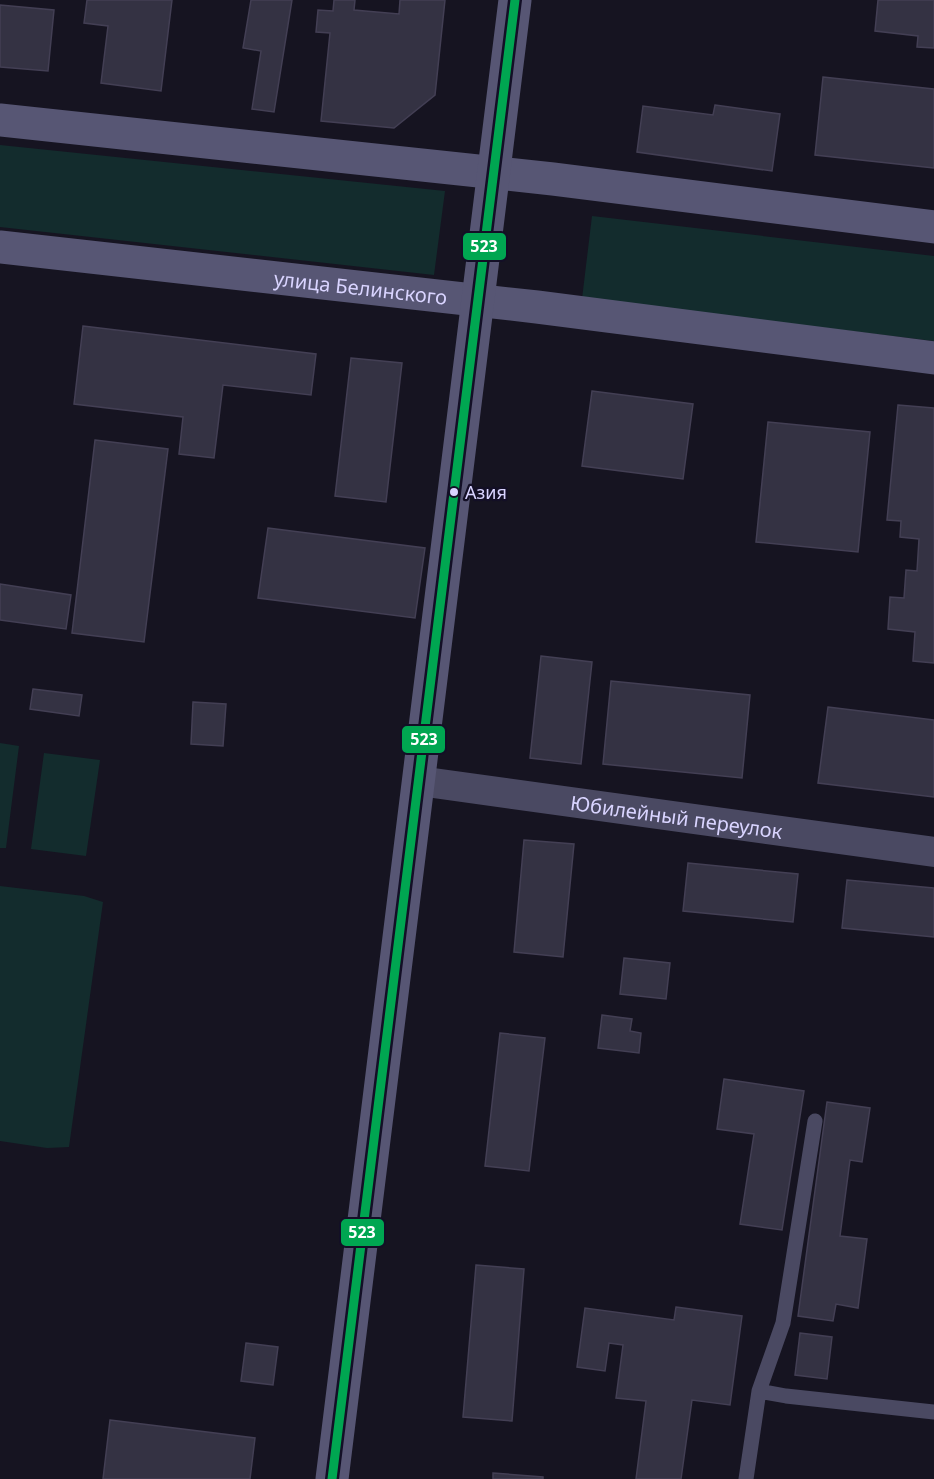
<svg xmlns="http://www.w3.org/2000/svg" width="934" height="1479" viewBox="0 0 934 1479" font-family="'Noto Sans',sans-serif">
<rect width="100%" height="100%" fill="#161421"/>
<path fill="#132c2d" d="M0,145L445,191L434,275L0,227Z
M592,216L934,256V341L582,299Z
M0,743L19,746L6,848H0Z
M44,753L100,760L86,856L31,849Z
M0,886L84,896L103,902L69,1147L47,1148L0,1141Z"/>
<path fill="#343243" stroke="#433f54" stroke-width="1.5" d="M87,0H172L161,91L101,83L108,26L84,23Z
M251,0H292L274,112L252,109L261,51L243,48Z
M334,0H355L354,10L399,14L400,0H445L435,95L394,128L321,121L330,33L316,32L318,10L333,11Z
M878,0H934V48L917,47L918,36L875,31Z
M0,5L54,10L48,71L0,67Z
M823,77L934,89V168L815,155Z
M715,105L780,114L772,171L637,152L643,106L713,115Z
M83,326L316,354L311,395L223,385L214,458L179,454L183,417L74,404Z
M351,358L402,363L386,502L335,496Z
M592,391L693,404L683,479L582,466Z
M898,405L934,408V663L913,661L915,632L888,629L890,597L904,598L906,570L917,571L919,539L900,537L901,521L887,520Z
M768,422L870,432L858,552L756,542Z
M95,440L168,449L144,642L72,633Z
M268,528L425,548L415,618L258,598Z
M0,584L71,595L66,629L0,620Z
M541,656L592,662L581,764L530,758Z
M611,681L750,695L742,778L603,764Z
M33,689L82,695L79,716L30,709Z
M193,702L226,704L223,746L191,744Z
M828,707L934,720V797L818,783Z
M524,840L574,844L563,957L514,952Z
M688,863L798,874L793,922L683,911Z
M847,880L934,888V937L842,928Z
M624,958L670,963L666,999L620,994Z
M602,1015L632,1019L630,1031L641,1033L639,1053L598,1048Z
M500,1033L545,1038L529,1171L485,1166Z
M724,1079L804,1091L782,1230L740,1224L754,1134L717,1129Z
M827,1102L870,1108L862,1162L850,1160L840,1236L867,1239L858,1308L836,1304L833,1321L798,1316Z
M476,1265L524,1269L512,1421L463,1417Z
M676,1307L742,1316L730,1405L692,1400L681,1479H636L646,1401L616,1398L623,1345L609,1343L605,1371L577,1367L585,1308L674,1320Z
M800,1333L832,1337L827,1379L795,1375Z
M246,1343L278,1347L273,1385L241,1381Z
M110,1420L255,1438L250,1479H103Z
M493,1473L543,1477V1479H493Z"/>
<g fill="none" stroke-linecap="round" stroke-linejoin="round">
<path stroke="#4a4962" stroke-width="15" d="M759,1391L786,1396L934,1412
M746,1479L759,1391L783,1323L815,1121"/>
<path stroke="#4a4962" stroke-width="30" id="s1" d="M419,781L934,852"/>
<g stroke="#575674" stroke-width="33">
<path d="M0,120L553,179L934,227"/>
<path id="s2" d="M0,247L537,307L934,358"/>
<path d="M332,1479L515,0"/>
</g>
<defs>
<path id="bus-1" d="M332,1479L515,0"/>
</defs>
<use href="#bus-1" stroke="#130f26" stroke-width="14"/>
<use href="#bus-1" stroke="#00a651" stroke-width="9"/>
</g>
<circle fill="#d9d4ff" stroke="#130f26" stroke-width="2" cx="454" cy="492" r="5"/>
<g text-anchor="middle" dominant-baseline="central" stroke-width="4.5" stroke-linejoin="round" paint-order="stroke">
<g font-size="18" fill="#d9d4ff" stroke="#130f26" text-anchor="start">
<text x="465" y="492">Азия</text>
</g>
<g font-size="20" fill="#d9d4ff" stroke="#130f26">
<text stroke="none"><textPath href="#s2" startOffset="363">улица Белинского</textPath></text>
<text stroke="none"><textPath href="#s1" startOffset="260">Юбилейный переулок</textPath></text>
</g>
</g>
<g stroke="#130f26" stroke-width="2">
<rect x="462" y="232" width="45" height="29" rx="6" fill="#00a651"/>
<rect x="401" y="725" width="45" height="29" rx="6" fill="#00a651"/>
<rect x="340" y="1218" width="45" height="29" rx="6" fill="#00a651"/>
</g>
<g font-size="16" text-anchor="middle" font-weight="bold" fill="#fff">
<text x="484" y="252">523</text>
<text x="424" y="745">523</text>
<text x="362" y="1238">523</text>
</g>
</svg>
